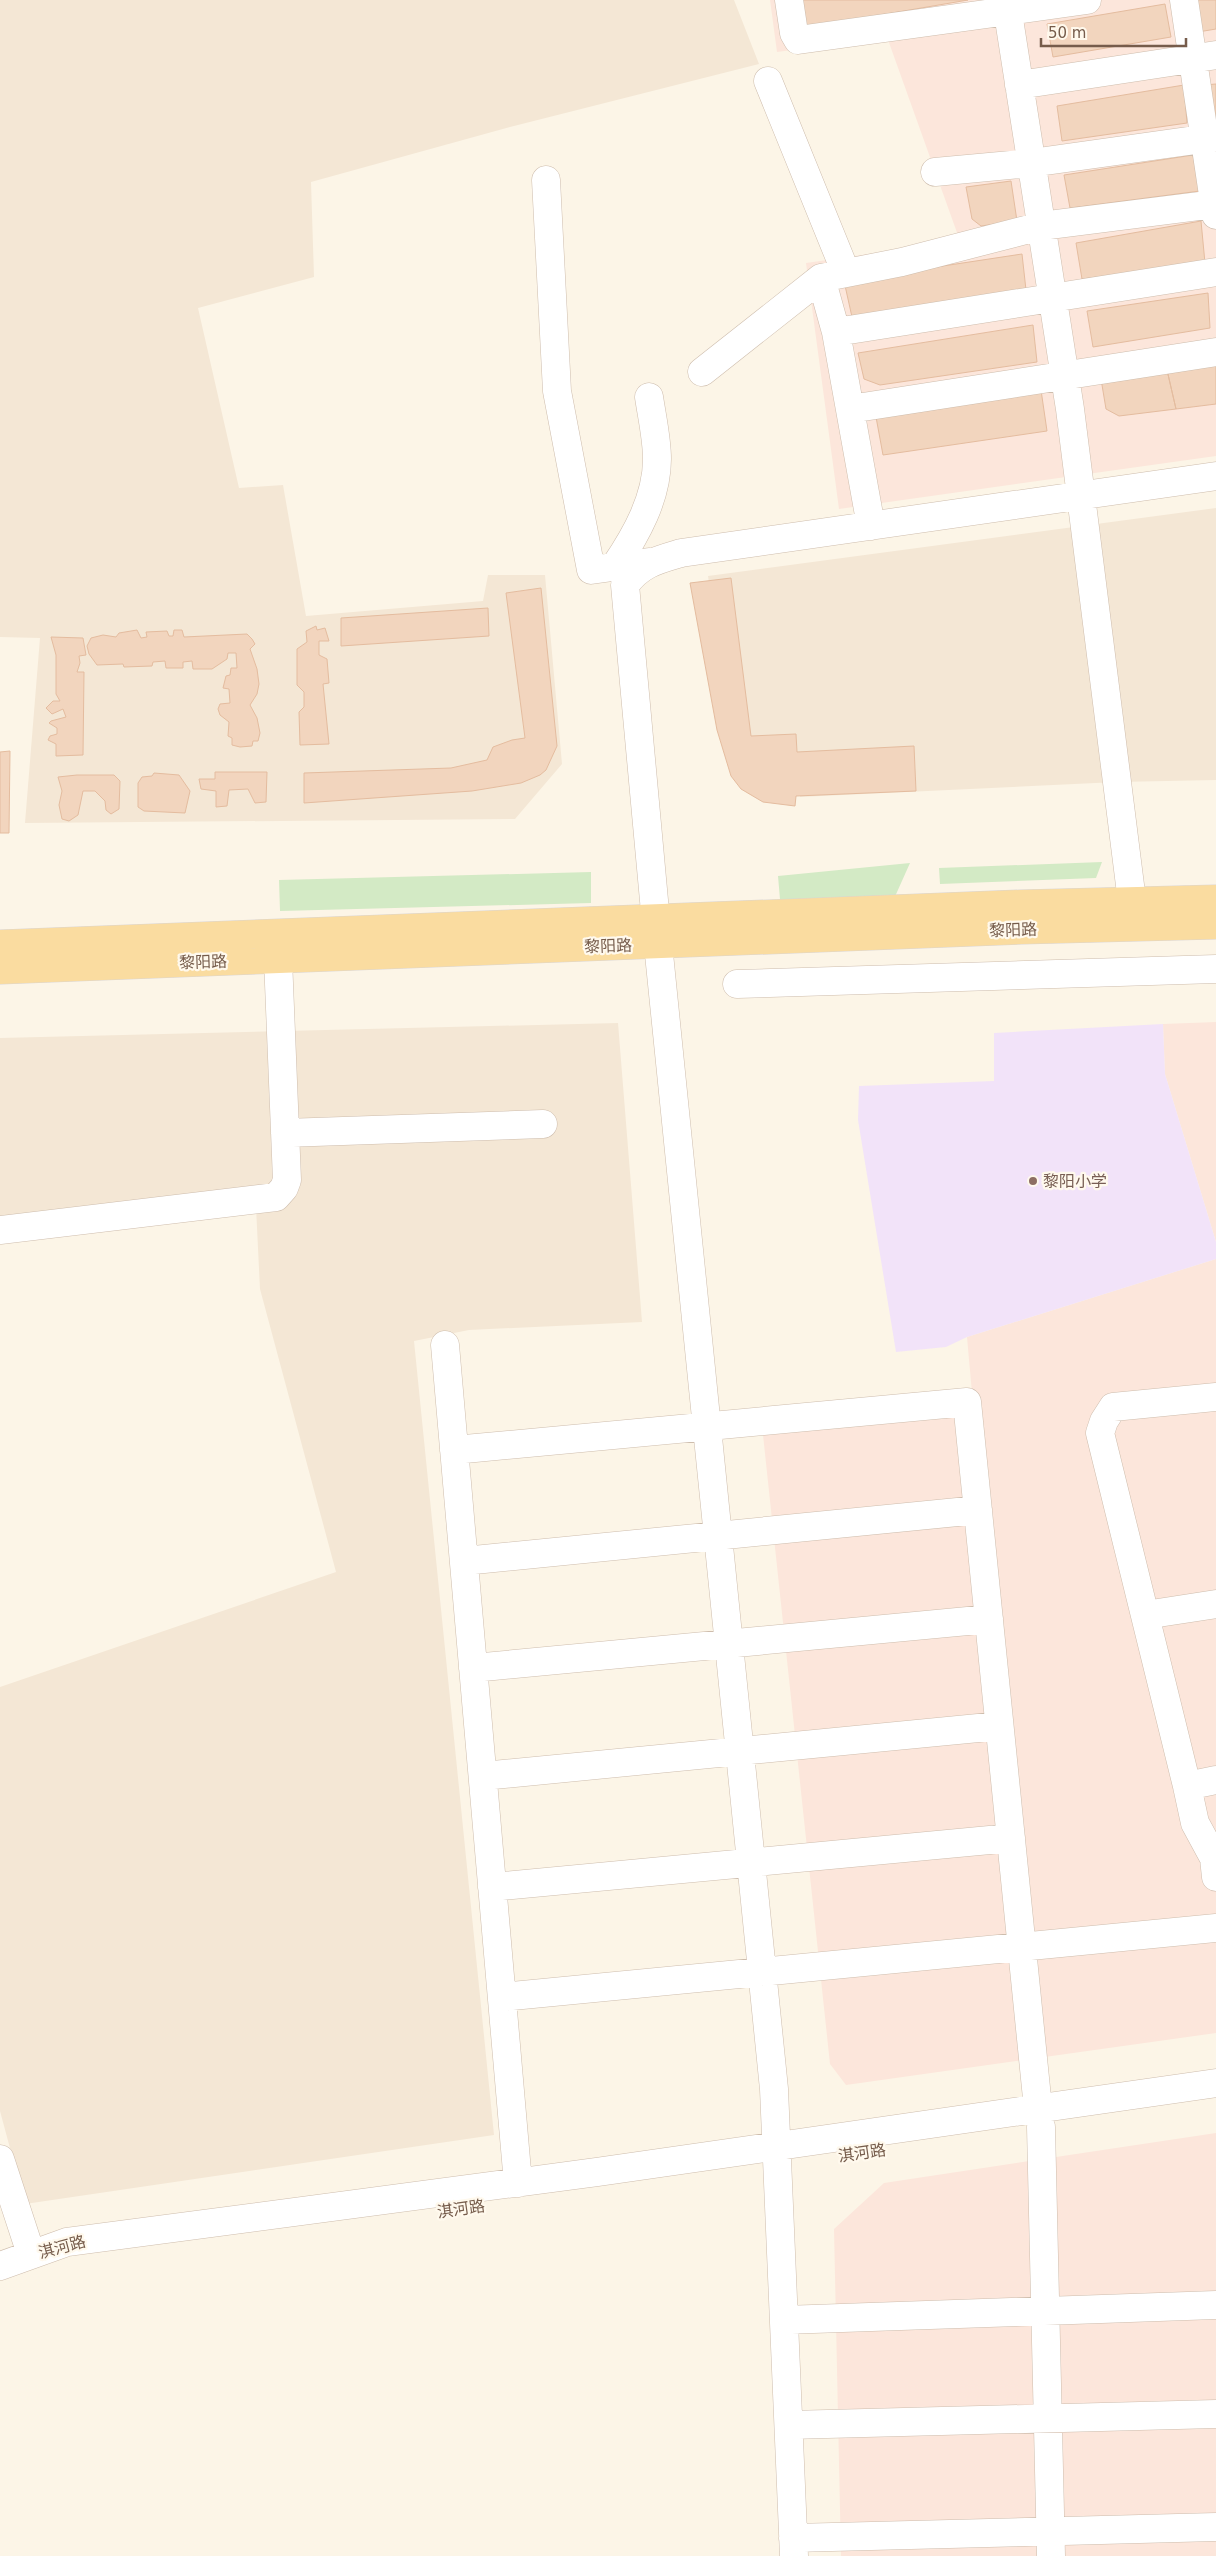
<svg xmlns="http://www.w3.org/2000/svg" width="1216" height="2556" viewBox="0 0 1216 2556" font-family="'DejaVu Sans','Noto Sans SC',sans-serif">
<rect width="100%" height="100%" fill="#fcf5e7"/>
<path fill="#f4e7d5" d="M0,0H734L759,64L510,127L311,182L314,277L198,308L239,488L283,485L306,616L483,601L488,575H545L562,764L515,819L25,823L40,638L0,637Z
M1216,508V780L1117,782L800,797L796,735L734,740L708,576Z
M618,1023L642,1322L469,1330L414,1341L494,2135L25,2204L0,2111V1687L336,1572L260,1289L256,1207L0,1237V1038Z"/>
<path fill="#fce6db" d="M770,0H1216V456L839,509L806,263L960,241L887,37L777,52Z
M1216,1022V1242L1165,1074L1163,1024Z
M1216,1259V2033L846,2085L830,2064L761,1416L972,1393L967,1337Z
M1216,2133V2556H841L834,2229L884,2183Z"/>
<path fill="#f2e3f9" d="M1163,1024L1165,1074L1216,1242V1259L967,1337L946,1347L896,1352L858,1120L859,1086L994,1081V1033Z"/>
<path fill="#d3eac5" d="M1102,862L1096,878L940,884L939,868Z
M910,863L893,901L781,911L778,876Z
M591,872V903L280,911L279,880Z"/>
<path fill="#f2d5be" stroke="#e4bc9f" d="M800,0H968L804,28Z
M1195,0H1216V29L1198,32Z
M1165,4L1171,37L1053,57L1047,24Z
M1216,84V122L1204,85Z
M1184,85L1187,123L1062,141L1057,106Z
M1193,155L1200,191L1070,208L1064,175Z
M1011,181L1017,221L981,226L972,219L966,187Z
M1201,221L1205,263L1082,279L1076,243Z
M1022,254L1026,290L852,317L844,281Z
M1208,293L1210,328L1093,347L1087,311Z
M1033,325L1037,362L880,385L864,379L858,353Z
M1216,364V404L1176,409L1167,370Z
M1167,370L1176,409L1119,416L1106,409L1101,379Z
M1041,390L1047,431L883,455L876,417Z
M731,578L751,736L796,734L797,752L914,746L916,791L796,796L795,806L763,802L741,789L731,776L717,730L690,583Z
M541,588L557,746L546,770L540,775L521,783L472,791L304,803V773L451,768L487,760L493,747L512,740L525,738L506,593Z
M488,608L489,636L341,646V618Z
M316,626L317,630L325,628L329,641H319V655L327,659L329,683L323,684L329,744L300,745L299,712L304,707V692L297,685V649L307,642L306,631Z
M137,630L141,638L147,637L146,632L167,631L169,636H173L174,630H182L184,637L247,634L252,639L255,644L250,649L257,669L259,684L257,694L250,705L257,718L260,733L258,741H253L252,746L240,747L232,745V738L228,736L229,722L220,715L218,709L220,704L230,703L229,689L223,688L226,676L230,675L231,668H237L236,653H228L227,659L212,669H193L192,661L183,662V668H166L165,661L153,662L152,666L124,667L123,664L97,665L89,654L87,646L91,638L103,635L116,637L119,633Z
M51,637L83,638L86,655L79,656L80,663L77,672H84L83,755L56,756V744L48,740L50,736L57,734V728L49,723L51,721L66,717L63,709L52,714L46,708L53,701H60L56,694V655Z
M10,751L9,833H0V752Z
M215,772H267L266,802L255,803L248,789L229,790L227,806L216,807V791L201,789L199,779H215Z
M154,773L179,775L190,791L185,813L144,811L138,807V783L142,777L152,776Z
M77,775H114L120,781L119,809L111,814L106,810L105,801L95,791H83L78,815L69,821L62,819L59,805L62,791L58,777Z"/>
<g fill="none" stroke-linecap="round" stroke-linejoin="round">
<defs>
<path id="minor" d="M789,0L794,33L798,40L1087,0
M1006,0L1070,409L1132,901
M1184,0L1216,215
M768,81L846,273
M1019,85L1216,55
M935,172L1031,163L1216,137
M546,180L557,391L591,570L649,562
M821,278L836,332L871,526
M836,332L1216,272
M702,372L821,278L902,262L1041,226L1216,204
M850,409L1216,352
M615,566C636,535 657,498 657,459C657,439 652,417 649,397
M737,984L1216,969
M285,1133L543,1124
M0,1230L276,1197L284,1188L287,1180L278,959
M445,1345L518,2183
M1216,1397L1113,1407L1104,1421L1100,1433L1187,1786L1216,1780
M454,1450L967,1402L1038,2108
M464,1561L978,1510
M1145,1615L1216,1604
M473,1668L989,1619
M483,1776L999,1726
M1187,1786L1195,1823L1214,1858L1216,1877
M492,1887L1011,1838
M502,1997L1216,1928
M1041,2127L1051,2556
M0,2159L31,2254
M0,2266L67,2242L597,2172L1216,2083
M784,2320L1216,2305
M789,2425L1216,2414
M793,2538L1216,2527
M794,2556L774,2089L658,944L625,585C640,564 657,560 681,553L1216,476"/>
<path id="major" d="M0,944L1021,904L1216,899
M0,970L1021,930L1216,925"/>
</defs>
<use href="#minor" stroke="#cebdad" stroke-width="29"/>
<use href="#major" stroke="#dbd5d0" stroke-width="29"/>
<use href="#minor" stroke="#fff" stroke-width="28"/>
<use href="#major" stroke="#fadca0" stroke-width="28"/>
</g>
<circle fill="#8d6e63" stroke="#fff9ed" stroke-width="2" cx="1033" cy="1181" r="5"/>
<g text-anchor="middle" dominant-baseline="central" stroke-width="4.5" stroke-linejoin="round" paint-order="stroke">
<g font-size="16" fill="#765c4b" stroke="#fff9ed">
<text transform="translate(1013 930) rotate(-2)">黎阳路</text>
<text transform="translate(608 946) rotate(-2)">黎阳路</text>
<text transform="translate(203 962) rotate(-2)">黎阳路</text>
<text transform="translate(862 2153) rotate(-8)">淇河路</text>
<text transform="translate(461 2209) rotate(-8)">淇河路</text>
<text transform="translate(62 2247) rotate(-15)">淇河路</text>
</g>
<g font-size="16" fill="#785e54" stroke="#fff9ed" text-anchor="start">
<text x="1043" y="1181">黎阳小学</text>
</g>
</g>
<path d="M1041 38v8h145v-8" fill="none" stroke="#765c4b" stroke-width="2.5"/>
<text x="1048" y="38" font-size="15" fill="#765c4b" stroke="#fff9ed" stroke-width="4" paint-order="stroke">50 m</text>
</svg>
